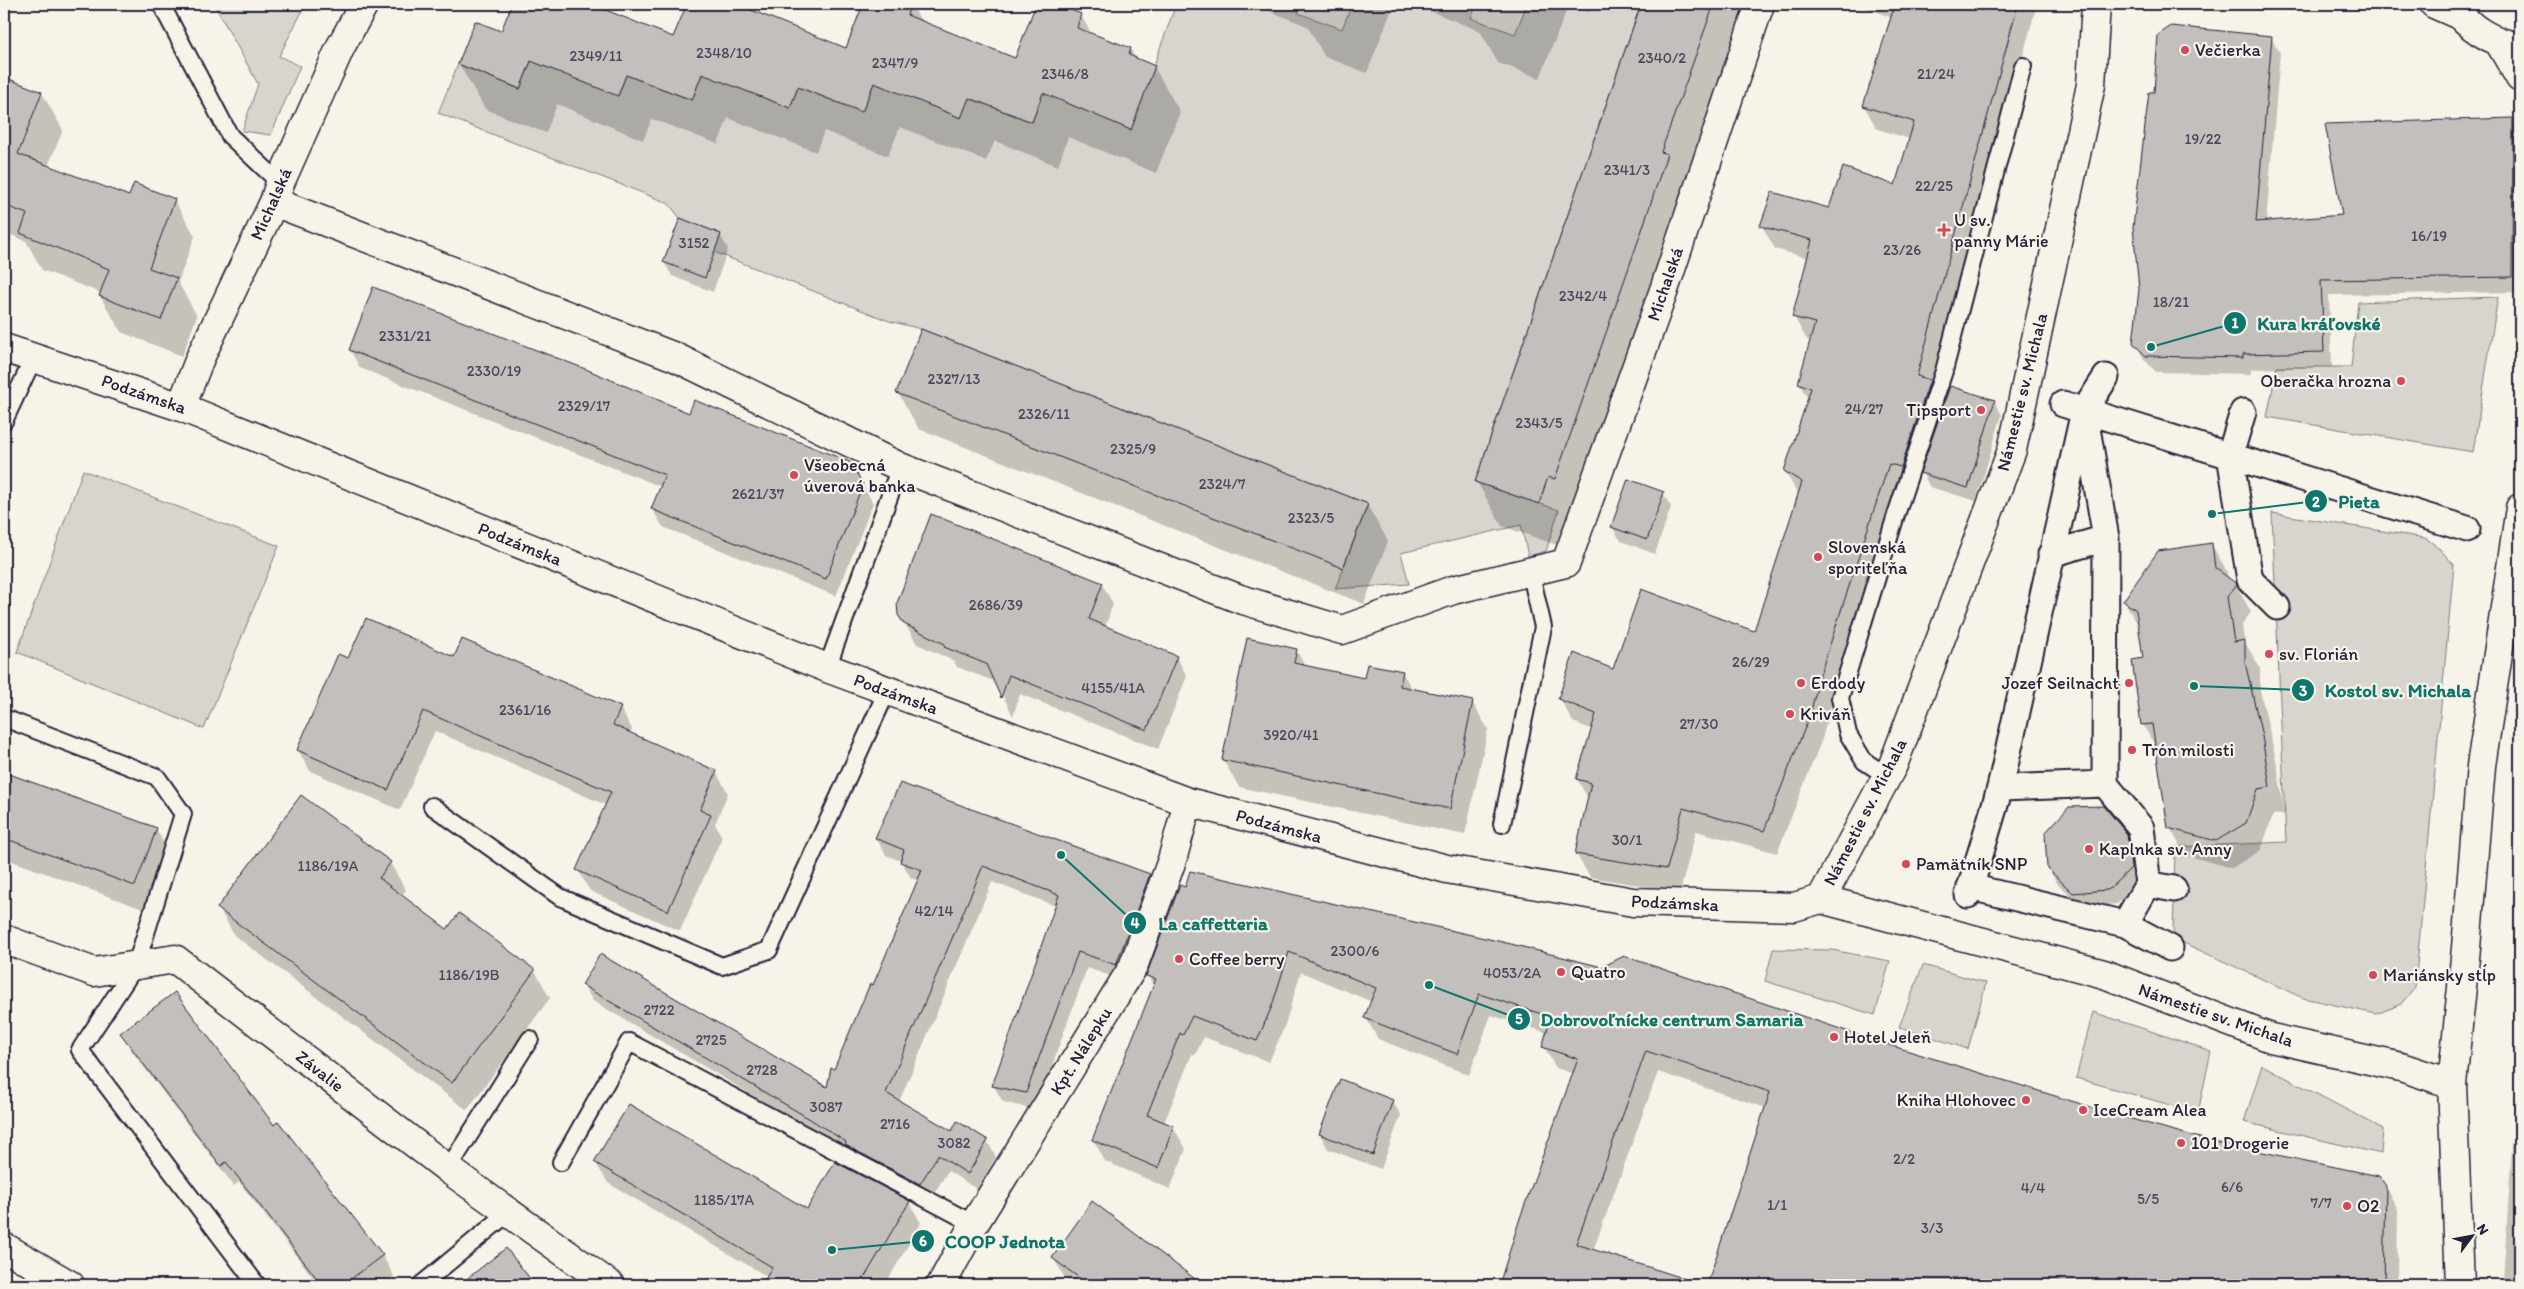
<svg xmlns="http://www.w3.org/2000/svg" width="2524" height="1289" viewBox="0 0 2524 1289" font-family="Itim,sans-serif">
<rect width="100%" height="100%" fill="#f7f3e8"/>
<filter id="ink" filterUnits="userSpaceOnUse"><feTurbulence type="fractalNoise" baseFrequency=".02" numOctaves="2"/><feDisplacementMap in="SourceGraphic" scale="10" xChannelSelector="R" yChannelSelector="G"/><feConvolveMatrix kernelMatrix="1 2 1 2 8 2 1 2 1" color-interpolation-filters="sRGB"/></filter>
<g filter="url(#ink)">
<path fill="#d8d5cf" stroke="#7d7c85" d="M214,4H306L279,56L300,66L271,135L242,131L258,84Z
M1176,4H1302L1298,13L1342,29L1352,4H1477L1471,18L1515,34L1527,4H1641L1475,482L1559,510L1546,551L1528,556L1521,525L1401,553L1409,584L1335,589L1368,504L921,329L889,321L714,252L721,234L680,218L668,203L438,113L458,64L520,89L536,48L618,95L626,75L692,100L707,61L790,108L798,87L862,112L879,71L961,117L969,98L1032,122L1047,81L1131,129Z
M2498,297L2473,452L2267,417L2277,367H2351L2358,302Z
M83,470L279,546L204,729L17,652Z
M2272,513L2425,538L2438,547L2454,565L2415,987L2400,1005L2376,1014L2303,998L2173,938L2175,847L2286,842Z
M1773,949L1832,950L1890,961L1875,1015L1765,981Z
M1923,965L1986,983L1968,1049L1899,1027Z
M2093,1012L2211,1051L2198,1113L2076,1078Z
M2262,1065L2383,1129L2381,1154L2244,1122Z"/>
<path fill="#0003" d="M513,4H588L674,38L689,4H745L749,11L846,50L864,4H911L922,23L1016,60L1037,4H1052L1081,15L1092,35L1130,49L1136,59L1154,67L1180,112L1156,173L1068,137L1058,166L995,141L986,161L900,127L888,156L824,131L816,152L728,118L718,144L652,119L643,140L557,104L546,133L485,109L459,64L502,33Z
M1251,4H1394L1367,73L1325,57L1307,26Z
M1412,4H1569L1540,78L1498,63L1480,31Z
M1570,4H1593L1590,12Z
M1643,4H1754L1565,548L1502,526L1477,482Z
M1857,4H2037L1933,388L1944,406L1994,401L2002,415L1976,501L1930,487L1921,471L1914,490L1903,486L1833,699L1822,739L1777,853L1696,831L1680,892L1590,877L1576,854L1589,800L1577,779L1593,730L1573,722L1560,699L1614,671L1754,633L1798,494L1785,471L1808,399L1799,383L1812,341L1807,340L1794,317L1808,258L1775,249L1762,226L1830,209L1895,186L1910,139L1877,129L1864,106L1892,18Z
M2271,37L2280,53L2266,223L2343,216L2512,120L2520,134V292L2329,295L2332,367L2251,369V374L2156,372L2144,359L2135,343L2155,94Z
M4,78L42,93L63,130L48,166L130,198L174,200L195,236L178,282L197,316L182,356L121,332L100,296L101,293L42,270L26,241L4,232Z
M720,235L728,249L713,292L672,276L664,262Z
M350,350L862,484L873,503L836,596L663,527L652,509L662,487L360,368Z
M898,393L1367,505L1388,541L1364,604L919,429Z
M1663,493L1671,507L1655,554L1621,541L1612,527Z
M2212,545L2227,572L2228,579L2236,585L2251,612L2242,625L2244,641L2260,668V690L2277,764L2285,814L2273,815L2261,850L2232,868L2185,855L2170,828L2158,751L2143,725L2145,659L2140,628L2124,601Z
M1102,584L1113,604L1105,627L1176,657L1187,676L1158,749L1020,694L1013,716L996,682L957,667L954,661L917,644L900,615Z
M1248,640L1296,650L1306,667L1365,680L1402,672L1412,689L1472,702L1488,729L1465,835L1239,787L1223,760Z
M455,658L620,708L632,729L630,734L716,772L728,793L715,824L722,837L680,931L590,891L578,870L606,805L435,731L400,810L310,771L298,750L349,660Z
M4,773L156,829L171,856L151,912L4,858Z
M2126,835L2135,849L2139,882L2117,904L2083,907L2057,883L2048,868Z
M876,838L1149,875L1159,892L1125,981L1087,968L1036,1110L1003,1102L993,1085L1056,906L992,882L899,1102L952,1132L987,1141L996,1157L978,1190L948,1171L930,1200L593,1001L583,985L828,1089L919,881L911,878L901,861L886,855Z
M390,863L406,890L401,896L447,931L459,915L535,971L550,998L467,1110L234,935L219,908Z
M1180,886L1873,1041L2116,1116L2385,1187L2398,1209L2397,1285H1713L1710,1281L1766,1108L1658,1072L1593,1251L1674,1276L1679,1285H1501L1521,1219L1574,1074L1556,1068L1544,1047L1548,1033L1491,1015L1469,1075L1378,1039L1366,1018L1372,1002L1301,972L1284,1028L1269,1062L1204,1037L1195,1055L1192,1054L1164,1123L1173,1127L1186,1149L1170,1189L1105,1161L1093,1139L1154,987L1147,975Z
M122,1033L273,1126L382,1255L394,1276L382,1285H319L239,1182L234,1186L134,1054Z
M2520,1074V1285H2505L2503,1281L2512,1146Z
M1392,1101L1401,1115L1381,1169L1328,1149L1320,1134Z
M595,1162L807,1211L909,1202L921,1223L885,1285H763L768,1277L608,1183Z
M1092,1203L1201,1285H1073L1066,1280L1054,1259Z
M506,1250L533,1285H461Z"/>
<path fill="#c2bfbd" stroke="#22223b" d="M512,4H591L673,37L687,4H736L846,48L863,4H911L907,15L1015,58L1036,4H1056L1081,14L1077,28L1131,48L1129,55L1155,66L1131,130L1043,93L1032,122L969,98L961,118L874,83L862,112L798,87L790,108L702,74L692,100L626,75L618,96L531,61L520,89L458,64L475,21L501,31Z
M1641,4H1714L1661,152L1667,154L1643,227L1555,479L1548,477L1539,504L1475,482Z
M1895,4H2018L1917,376L1930,380L1901,467L1889,464L1820,675L1810,715L1764,831L1683,808L1667,869L1575,854L1591,783L1576,779L1596,714L1558,699L1574,653L1613,669L1641,589L1754,631L1802,482L1784,471L1811,388L1798,383L1815,323L1792,317L1812,240L1760,226L1772,192L1829,208L1843,167L1895,185L1914,122L1863,106Z
M2171,26L2272,36L2256,222L2342,215L2325,124L2513,118L2512,277L2321,280L2324,352L2243,354V358L2146,356L2133,343L2139,289L2133,227L2149,92H2154L2158,35Z
M4,77L42,92L18,154L129,196L134,183L175,199L149,268L177,278L161,320L99,296L109,269L20,233L27,214L4,205Z
M680,218L721,234L705,278L663,262Z
M373,287L588,370L689,413L694,400L850,462L863,484L826,579L651,509L665,475L349,350Z
M921,329L1368,504L1343,568L896,393Z
M1950,386L1995,400L1968,488L1920,473Z
M1628,479L1664,492L1647,540L1611,527Z
M931,514L1103,583L1089,619L1177,656L1147,730L1009,675L1001,698L986,664L944,647L945,644L904,624L898,615L897,603Z
M2212,543L2215,568L2237,584L2227,597L2234,642L2245,640V662L2262,736L2270,787L2258,789L2246,823L2216,841L2168,828L2152,724L2141,725L2132,660L2143,658L2136,610L2123,601L2158,551Z
M366,618L454,657L462,639L621,707L613,725L717,771L700,810L711,815L668,911L576,870L611,792L423,711L388,790L297,750L338,654L348,658Z
M1247,638L1297,649L1294,663L1364,678L1367,664L1403,671L1400,686L1473,701L1450,809L1222,760Z
M4,772L157,828L135,886L4,838Z
M900,783L1150,874L1116,965L1078,952L1026,1093L992,1086L1059,895L983,866L886,1093L952,1131L957,1121L988,1140L968,1174L938,1155L920,1184L845,1145L846,1142L810,1119L582,985L600,954L827,1087L831,1068L834,1069L870,984L873,985L922,870L900,862L904,850L875,838Z
M301,795L391,862L379,878L447,929L459,913L535,970L452,1083L217,908Z
M2104,806L2127,834L2131,868L2108,890L2073,893L2047,868L2045,833L2069,807Z
M1190,871L1511,944L1602,967L1624,956L1873,1040L2117,1115L2214,1142L2379,1176L2386,1186L2384,1285H1707L1770,1092L1646,1051L1576,1244L1683,1278L1682,1285H1499L1520,1218L1578,1059L1542,1047L1551,1017L1479,994L1457,1054L1364,1018L1376,988L1289,952L1272,1006L1257,1041L1192,1016L1183,1035L1180,1033L1147,1115L1174,1126L1158,1168L1092,1140L1156,979L1146,976L1180,885L1185,887Z
M175,992L274,1125L278,1121L383,1255L343,1285H322L226,1162L221,1166L120,1033Z
M1340,1079L1393,1100L1373,1155L1319,1134Z
M629,1104L807,1209L835,1162L910,1201L860,1285H762L772,1267L594,1162Z
M1092,1201L1203,1285H1089L1052,1258Z
M506,1248L535,1285H459Z"/>
<g fill="none" stroke-linecap="round" stroke-linejoin="round">
<defs>
<path id="service" d="M161,4L230,136L280,183
M4,421L34,357
M827,668L900,467
M4,718L157,777L183,814L136,965L80,1050L257,1285
M1887,776L1864,761L1848,734L1840,698L1896,515L1944,371L2023,66
M432,806L560,897L722,966L769,950L887,691
M1502,824L1543,627L1530,570
M561,1162L629,1042L974,1224
M448,1169L530,1039
M421,1285L508,1213"/>
<path id="pedestrian" d="M2063,404L2467,529
M2084,411L2106,538L2105,784L2141,828L2148,884L2125,924
M2243,412L2230,455L2250,580L2277,607
M2051,554L2106,538
M2000,788L2084,411L2106,377
M2148,884L2174,889
M1970,887L2125,924L2170,948
M1968,895L2000,788L2105,784"/>
<path id="minor" d="M2434,4L2459,15
M274,202L675,357L900,467L1240,599L1342,630L1453,590L1566,563L1664,290L1760,4
M4,348L181,407L827,668L1188,802L1447,869L1633,902L1794,907L1821,899
M181,407L200,358L274,202L280,183L341,46L364,4
M1821,899L1893,765L2012,450L2091,85L2096,4
M1821,899L2104,974L2271,1038L2401,1067L2452,1084
M4,939L94,972L175,959L448,1169L610,1285
M4,1247L70,1285
M941,1285L974,1224L1133,967L1172,860L1188,802"/>
<path id="secondary" d="M2452,4C2469,29 2491,42 2520,47
M2500,44L2520,78
M2460,1285L2452,1084L2466,948L2481,766L2520,508"/>
</defs>
<use href="#service" stroke="#22223b" stroke-width="20"/>
<use href="#pedestrian" stroke="#22223b" stroke-width="29"/>
<use href="#minor" stroke="#22223b" stroke-width="31"/>
<use href="#secondary" stroke="#22223b" stroke-width="31"/>
<use href="#service" stroke="#f7f3e8" stroke-width="16"/>
<use href="#pedestrian" stroke="#f7f3e8" stroke-width="25"/>
<use href="#minor" stroke="#f7f3e8" stroke-width="28"/>
<use href="#secondary" stroke="#f7f3e8" stroke-width="28"/>
</g>
</g>
<g fill="#d1495b" stroke="#f7f3e8" stroke-width="2">
<circle cx="2185" cy="50" r="5"/>
<path d="M1941.5 222.5h5v5h5v5h-5v5h-5v-5h-5v-5h5z"/>
<circle cx="2401" cy="381" r="5"/>
<circle cx="1981" cy="410" r="5"/>
<circle cx="794" cy="475" r="5"/>
<circle cx="1818" cy="557" r="5"/>
<circle cx="2269" cy="654" r="5"/>
<circle cx="1801" cy="683" r="5"/>
<circle cx="2129" cy="683" r="5"/>
<circle cx="1790" cy="714" r="5"/>
<circle cx="2132" cy="750" r="5"/>
<circle cx="2089" cy="849" r="5"/>
<circle cx="1906" cy="864" r="5"/>
<circle cx="1179" cy="959" r="5"/>
<circle cx="1561" cy="972" r="5"/>
<circle cx="2373" cy="975" r="5"/>
<circle cx="1834" cy="1037" r="5"/>
<circle cx="2026" cy="1100" r="5"/>
<circle cx="2083" cy="1110" r="5"/>
<circle cx="2181" cy="1143" r="5"/>
<circle cx="2347" cy="1206" r="5"/>
</g>
<g text-anchor="middle" dominant-baseline="central" stroke-width="4.5" stroke-linejoin="round" paint-order="stroke">
<g font-size="15" fill="#4a495c">
<text x="724" y="53">2348/10</text>
<text x="596" y="56">2349/11</text>
<text x="1662" y="58">2340/2</text>
<text x="895" y="63">2347/9</text>
<text x="1065" y="74">2346/8</text>
<text x="1936" y="74">21/24</text>
<text x="2203" y="139">19/22</text>
<text x="1627" y="170">2341/3</text>
<text x="1934" y="186">22/25</text>
<text x="2429" y="236">16/19</text>
<text x="694" y="243">3152</text>
<text x="1902" y="250">23/26</text>
<text x="1583" y="296">2342/4</text>
<text x="2171" y="302">18/21</text>
<text x="405" y="336">2331/21</text>
<text x="494" y="371">2330/19</text>
<text x="954" y="379">2327/13</text>
<text x="584" y="406">2329/17</text>
<text x="1864" y="409">24/27</text>
<text x="1044" y="414">2326/11</text>
<text x="1539" y="423">2343/5</text>
<text x="1133" y="449">2325/9</text>
<text x="1222" y="484">2324/7</text>
<text x="758" y="494">2621/37</text>
<text x="1311" y="518">2323/5</text>
<text x="996" y="605">2686/39</text>
<text x="1751" y="662">26/29</text>
<text x="1113" y="688">4155/41A</text>
<text x="525" y="710">2361/16</text>
<text x="1699" y="724">27/30</text>
<text x="1291" y="735">3920/41</text>
<text x="1627" y="840">30/1</text>
<text x="328" y="866">1186/19A</text>
<text x="934" y="911">42/14</text>
<text x="1355" y="951">2300/6</text>
<text x="1512" y="973">4053/2A</text>
<text x="469" y="975">1186/19B</text>
<text x="659" y="1010">2722</text>
<text x="711" y="1040">2725</text>
<text x="762" y="1070">2728</text>
<text x="826" y="1107">3087</text>
<text x="895" y="1124">2716</text>
<text x="954" y="1143">3082</text>
<text x="1904" y="1159">2/2</text>
<text x="2232" y="1187">6/6</text>
<text x="2033" y="1188">4/4</text>
<text x="2148" y="1199">5/5</text>
<text x="724" y="1200">1185/17A</text>
<text x="2321" y="1203">7/7</text>
<text x="1777" y="1205">1/1</text>
<text x="1932" y="1228">3/3</text>
</g>
<g font-size="18" fill="#22223b" stroke="#f7f3e8" text-anchor="start">
<text x="2195" y="50">Večierka</text>
<text x="1954" y="220">U sv.<tspan x="1954" dy="21">panny Márie</tspan></text>
<text x="2391" y="381" text-anchor="end">Oberačka hrozna</text>
<text x="1971" y="410" text-anchor="end">Tipsport</text>
<text x="804" y="465">Všeobecná<tspan x="804" dy="21">úverová banka</tspan></text>
<text x="1828" y="547">Slovenská<tspan x="1828" dy="21">sporiteľňa</tspan></text>
<text x="2279" y="654">sv. Florián</text>
<text x="1811" y="683">Erdody</text>
<text x="2119" y="683" text-anchor="end">Jozef Seilnacht</text>
<text x="1800" y="714">Kriváň</text>
<text x="2142" y="750">Trón milosti</text>
<text x="2099" y="849">Kaplnka sv. Anny</text>
<text x="1916" y="864">Pamätník SNP</text>
<text x="1189" y="959">Coffee berry</text>
<text x="1571" y="972">Quatro</text>
<text x="2383" y="975">Mariánsky stĺp</text>
<text x="1844" y="1037">Hotel Jeleň</text>
<text x="2016" y="1100" text-anchor="end">Kniha Hlohovec</text>
<text x="2093" y="1110">IceCream Alea</text>
<text x="2191" y="1143">101 Drogerie</text>
<text x="2357" y="1206">O2</text>
</g>
<g font-size="18" fill="#22223b" stroke="#f7f3e8">
<text transform="translate(271 204) rotate(-66)">Michalská</text>
<text transform="translate(1665 284) rotate(-71)">Michalská</text>
<text transform="translate(2022 392) rotate(-76)">Námestie sv. Michala</text>
<text transform="translate(144 394) rotate(19)">Podzámska</text>
<text transform="translate(520 544) rotate(22)">Podzámska</text>
<text transform="translate(896 694) rotate(20)">Podzámska</text>
<text transform="translate(1865 812) rotate(-63)">Námestie sv. Michala</text>
<text transform="translate(1279 826) rotate(15)">Podzámska</text>
<text transform="translate(1675 903) rotate(3)">Podzámska</text>
<text transform="translate(2216 1015) rotate(19)">Námestie sv. Michala</text>
<text transform="translate(1081 1051) rotate(-58)">Kpt. Nálepku</text>
<text transform="translate(320 1071) rotate(38)">Závalie</text>
</g>
</g>
<path fill="none" stroke="#0f766e" stroke-width="2" d="M2151 347L2235 323M2212 514L2316 501M2194 686L2303 690M1061 855L1135 923M1429 985L1519 1019M832 1250L923 1241"/>
<g fill="#0f766e" stroke="#f7f3e8" stroke-width="2">
<circle cx="2151" cy="347" r="5"/>
<circle cx="2212" cy="514" r="5"/>
<circle cx="2194" cy="686" r="5"/>
<circle cx="1061" cy="855" r="5"/>
<circle cx="1429" cy="985" r="5"/>
<circle cx="832" cy="1250" r="5"/>
<circle cx="2235" cy="323" r="12"/>
<circle cx="2316" cy="501" r="12"/>
<circle cx="2303" cy="690" r="12"/>
<circle cx="1135" cy="923" r="12"/>
<circle cx="1519" cy="1019" r="12"/>
<circle cx="923" cy="1241" r="12"/>
</g>
<g font-size="15" text-anchor="middle" font-weight="bold" fill="#fff">
<text x="2235" y="328">1</text>
<text x="2316" y="507">2</text>
<text x="2303" y="696">3</text>
<text x="1135" y="928">4</text>
<text x="1519" y="1024">5</text>
<text x="923" y="1246">6</text>
</g>
<g font-size="19" text-anchor="middle" font-weight="bold" fill="#0f766e" stroke="#f7f3e8" stroke-width="4.5" stroke-linejoin="round" paint-order="stroke">
<text x="2319" y="330">Kura kráľovské</text>
<text x="2359" y="508">Pieta</text>
<text x="2398" y="697">Kostol sv. Michala</text>
<text x="1213" y="930">La caffetteria</text>
<text x="1672" y="1026">Dobrovoľnícke centrum Samaria</text>
<text x="1005" y="1248">COOP Jednota</text>
</g>
<rect width="2524" height="1289" fill="none" stroke="#f7f3e8" stroke-width="20"/>
<rect x="10" y="10" width="2504" height="1269" fill="none" stroke="#22223b" stroke-width="2" filter="url(#ink)"/>
<g transform="translate(2472 1236) rotate(58)" stroke="#f7f3e8" stroke-width="4" paint-order="stroke">
<path d="M0-4L9 19L0 12L-9 19Z" fill="#22223b"/>
<text y="-8" font-size="14" font-weight="bold" text-anchor="middle" fill="#22223b">N</text>
</g>
</svg>
